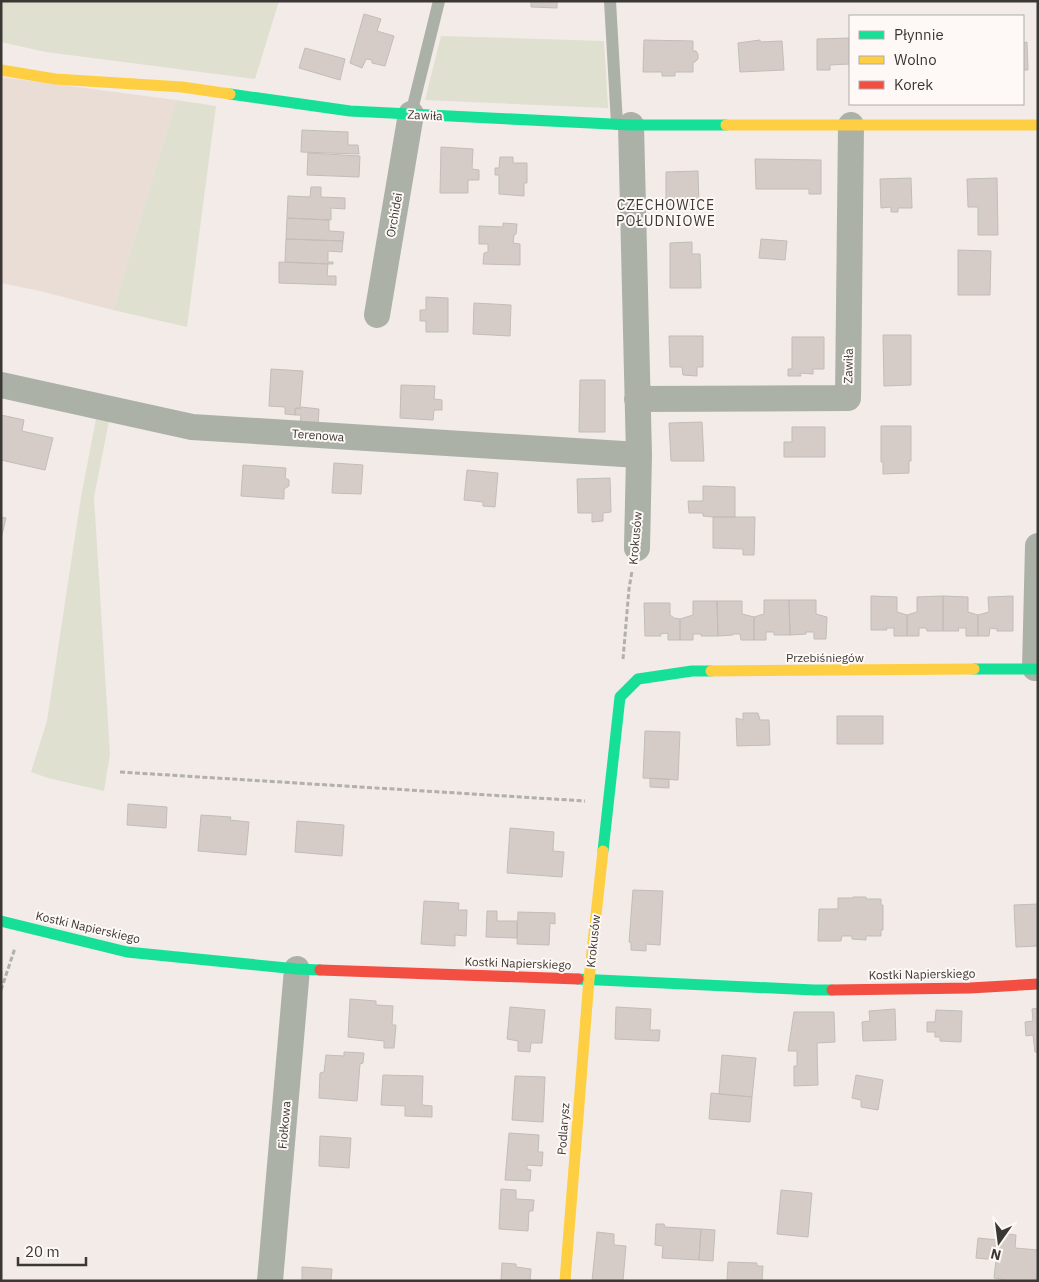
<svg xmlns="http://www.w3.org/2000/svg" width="1039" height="1282" viewBox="0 0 1039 1282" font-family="'IBM Plex Sans',sans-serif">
<rect width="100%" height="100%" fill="#f2ebe8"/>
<path fill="#eaddd6" d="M1,77L176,100L113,310L40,291L1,283Z"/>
<path fill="#dfe0d0" d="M1,1H279L255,79L46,52L1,42Z
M441,36L604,41L608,108L425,100Z
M176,100L216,106L187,327L113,310Z
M96,419L109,421L94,497L110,754L104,791L48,778L31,772L47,721L81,497Z"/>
<path fill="#d5ccc8" stroke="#c2bdba" d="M531,1H557V8L531,7Z
M364,14L381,19L377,31L394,36L385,66L372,63V60L366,59L362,68L350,63Z
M850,38V64L830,65V70H817V39Z
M644,40L693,41V51H696L698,54V59L695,62H693V72H675V76H662V72H643Z
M760,40V42L782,41L784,70L740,72L738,43Z
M1027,42L1028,70H1023V43Z
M305,48L345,59L340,80L299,68Z
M302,130L348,132V145H358L359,154L301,152Z
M441,147L473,149L472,169L479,170V180H468V193H440Z
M308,153L360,156L359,177L307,175Z
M500,157H513V163H527V183H524V196L499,194V175H495V168H499Z
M755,159L821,160V194H809V189H756Z
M698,171L699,205L662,206V199L666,198V172Z
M911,178L912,208H898V212H891V207L881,208L880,179Z
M997,178L998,235H978V207H968L967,179Z
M311,187H321V197L345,198V209L331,208V220L287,218L288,196L310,197Z
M287,218L329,220V231L344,232L343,241L286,239Z
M503,223L517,224L516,234L514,235L513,243L520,244V265L483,264L484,253L488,252V244H479V226L503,227Z
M286,239L343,241L342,252L328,251V262H333V264L285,262Z
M761,239L787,241L785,260L759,258Z
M692,242V254H700L701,288H670V243Z
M958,250L991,251L990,295H958Z
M279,262L328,264L327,276H336V285L279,283Z
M426,297L448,298V332H426V321H420V310H426Z
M474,303L511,305L510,336L473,334Z
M883,335H911V385L884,386Z
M669,336H703V367H697V376L683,375L682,367H670Z
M792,337H824V369H813V374L800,373L801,376H788V369H792Z
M271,369L303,371L300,408H295V415L285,414V407L269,406Z
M580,380H605V432H579Z
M401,385L435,386L434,399L442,400V410H434L433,420L400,418Z
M301,407L319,409L318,427L300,426L301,415H295L296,408L301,409Z
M1,415L24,420L22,431L53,438L45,470L1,460Z
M702,422L704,461H671L669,423Z
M881,426H911V461H909V473L883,474V462H881Z
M792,427H825V457H784V442H792Z
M334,463L363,465L361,494L332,493Z
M243,465L286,468L285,478L289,480V486L284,489V499L241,496Z
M467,470L498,473L495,507L483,506V502L464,500Z
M610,478L611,512L603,513V521L592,522V513H578L577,479Z
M703,486L735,487V517H713L703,516V513H689L688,501H703Z
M1,517L6,518L1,539Z
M713,517H755L754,555H743V549L713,548Z
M871,596L897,597V612L907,615V636H894V628H886L887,630H871Z
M943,596V631H927L926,628H919V636H907V615L917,612V597Z
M943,596L968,597V612L978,615V636H966V628H958L959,631H943Z
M1013,596V631H997V629L990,628L989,636H978V615L989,612L988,597Z
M764,600H789L790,635H774V632H766V640H754V617L764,614Z
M789,600H816V614L827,617L826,639H814V632H806V634L790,635Z
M693,601H717L718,636H701V634H693V640H680V619L693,615Z
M717,601H742V614L754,617V640H741L740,634H733V635L718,636Z
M644,603H670V615L674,618L680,619V640H668V633L660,634L661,636H645Z
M743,713H758L760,720H769L770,745L737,746L736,718L743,720Z
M837,716H883V744H837Z
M645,731L680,732L678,780L643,778Z
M650,778L669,779V788L650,787Z
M128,804L167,807L166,828L127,825Z
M201,815L231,817L230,820L249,822L246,855L198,851Z
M297,821L344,825L342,856L295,852Z
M510,828L554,832L553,851L564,852L562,877L507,873Z
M633,890L663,891L660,945L646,944V951L631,950V943L629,942Z
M853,897H866V899H881V905H883V930H881V936H866V940L852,939V936H842L841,941H818L819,909H838V898H852Z
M424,901L459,903L458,910H467L466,936L455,935V946L421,944Z
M1038,904V946L1016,947L1014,905Z
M487,911H497V921H517V938L486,937Z
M518,912L555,913V924L550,923L549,945L517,944Z
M350,999L376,1001V1005L393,1006L392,1025H396L394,1048H384V1041L348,1037Z
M510,1007L545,1010L542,1043H531L530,1052L518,1051V1041L507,1039Z
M616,1007L651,1009L650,1030H660L659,1041L615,1039Z
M1038,1008V1052H1035L1033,1035L1026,1036L1025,1022L1033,1021L1032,1009Z
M895,1009L896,1040L863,1041L862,1022L870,1021L869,1011Z
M936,1010L962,1011L961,1042L940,1041V1037H935V1032H927V1022H935Z
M794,1012H834L835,1042L817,1043L818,1085L794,1086V1066H797V1051H788Z
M344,1052L364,1053L363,1063L360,1064L357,1101L319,1098L320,1073L324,1072L326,1055L344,1056Z
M722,1055L756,1058L752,1097L719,1094Z
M383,1075L423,1076L422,1105L432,1106V1117L405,1116V1106L381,1105Z
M856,1075L883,1080L878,1110L861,1107V1100L852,1098Z
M515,1076L545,1077L543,1122L512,1120Z
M711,1093L752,1097L750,1122L709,1119Z
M509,1133L539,1135L538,1152H543L542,1166L527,1165V1169L531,1170L530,1181L505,1180Z
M320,1136L351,1138L349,1168L319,1166Z
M501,1189L516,1190V1199L534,1200L533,1211H529L528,1231L499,1229Z
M781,1190L812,1193L808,1237L777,1234Z
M656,1224H664L665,1227L701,1229L699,1260L662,1258L663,1246L655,1245Z
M701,1229L715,1230L713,1261L699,1260Z
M597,1232L614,1234V1245L626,1246L623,1281H592Z
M998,1233L1016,1235L1015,1248L1038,1250V1281H1006V1280L994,1278L996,1260L976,1258L978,1238L998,1240Z
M728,1262L757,1263V1266H763L762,1281H727Z
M502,1263L516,1264V1267L531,1269L530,1281H501Z
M302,1267L332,1269L331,1281H302Z"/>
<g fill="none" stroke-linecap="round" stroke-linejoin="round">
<path stroke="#b1b0ab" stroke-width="3" stroke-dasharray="5 2.5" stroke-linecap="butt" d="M623,659L629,589L632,571
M120,772L585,801
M1,990L15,948"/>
<path stroke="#acb1a7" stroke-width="12" d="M610,1L617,124
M411,114L439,1"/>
<path stroke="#acb1a7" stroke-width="26" d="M631,125L639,455L637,548
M377,315L411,114
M1,385L192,427L639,455
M637,399L848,398L851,125
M1035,668L1038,546
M270,1281L297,969"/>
<path stroke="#16e098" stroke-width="11" d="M230,94L350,111L631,125H726
M974,669H1038
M603,851L620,697L638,679L692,671H711
M1,921L127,952L297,969L320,970
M578,979L814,990H832"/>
<path stroke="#ffcf43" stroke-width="11" d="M1,70L55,79L182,87L230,94
M726,125H1038
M711,671L974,669
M565,1281L589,979L603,851"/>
<path stroke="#f24e42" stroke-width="11" d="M320,970L578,979
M832,990L970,988L1038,984"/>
</g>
<g text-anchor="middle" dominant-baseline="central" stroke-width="4" stroke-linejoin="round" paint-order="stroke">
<g font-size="12" fill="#3b3734" stroke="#fef9f6">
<text transform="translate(425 115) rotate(3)">Zawiła</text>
<text transform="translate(394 215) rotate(-80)">Orchidei</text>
<text transform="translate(848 366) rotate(-89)">Zawiła</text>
<text transform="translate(318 435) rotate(4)">Terenowa</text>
<text transform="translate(635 538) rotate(-85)">Krokusów</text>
<text x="825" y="657">Przebiśniegów</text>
<text transform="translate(88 927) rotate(13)">Kostki Napierskiego</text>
<text transform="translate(593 941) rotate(-84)">Krokusów</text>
<text transform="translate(518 963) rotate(2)">Kostki Napierskiego</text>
<text transform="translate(922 974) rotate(-1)">Kostki Napierskiego</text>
<text transform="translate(284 1125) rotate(-85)">Fiołkowa</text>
<text transform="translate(563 1129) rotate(-86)">Podlarysz</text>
</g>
<g font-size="14" letter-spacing="1" fill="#3b3734" stroke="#fef9f6">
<text x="666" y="205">CZECHOWICE<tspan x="666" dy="16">POŁUDNIOWE</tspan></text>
</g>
</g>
<rect width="1039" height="1282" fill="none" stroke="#3b3734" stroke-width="5"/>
<rect x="849" y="15" width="175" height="90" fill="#fef9f6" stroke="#b0aba8"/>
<rect x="859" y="31" width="25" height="8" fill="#16e098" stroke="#b0aba8"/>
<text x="894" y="40" font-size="15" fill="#3b3734">Płynnie</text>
<rect x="859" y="56" width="25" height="8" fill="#ffcf43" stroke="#b0aba8"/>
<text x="894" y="65" font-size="15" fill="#3b3734">Wolno</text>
<rect x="859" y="81" width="25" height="8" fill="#f24e42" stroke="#b0aba8"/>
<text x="894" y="90" font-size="15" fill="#3b3734">Korek</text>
<g transform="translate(999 1242) rotate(194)" stroke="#fef9f6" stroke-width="4" paint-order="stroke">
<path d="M0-4L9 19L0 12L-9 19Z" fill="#3b3734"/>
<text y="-8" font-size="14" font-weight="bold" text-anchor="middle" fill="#3b3734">N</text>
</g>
<path d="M18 1257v8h68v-8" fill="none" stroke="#3b3734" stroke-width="2.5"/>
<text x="25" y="1257" font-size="15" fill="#3b3734" stroke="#fef9f6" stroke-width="4" paint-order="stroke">20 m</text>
</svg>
